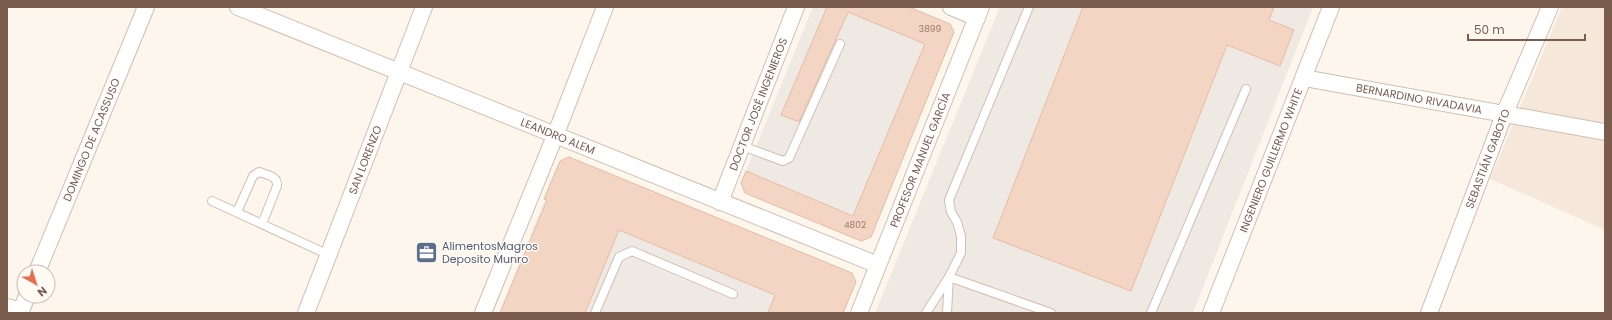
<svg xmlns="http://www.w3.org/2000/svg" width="1612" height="320" viewBox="0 0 1612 320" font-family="Poppins,sans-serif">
<rect width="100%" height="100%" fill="#fdf6ec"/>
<path fill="#f5e8da" d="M1562,7H1605V230L1490,179Z"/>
<path fill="#efe9e4" d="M813,7H909L950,24L954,32L861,241L745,193L741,183Z
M1000,7H1313L1193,313H875Z
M569,157L852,273L856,282L843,313H499L560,162Z"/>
<path fill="#f3d5c3" stroke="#e6bba3" d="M827,7H909L950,24L954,32L871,237L861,241L745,193L741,183L746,171L853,216L925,44L848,12L799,122L781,115Z
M1083,7H1274L1269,20L1294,30L1280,66L1227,45L1131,291L993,238Z
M569,157L852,273L856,282L843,313H768L775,295L619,230L585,313H500L547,200L544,199L560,161Z"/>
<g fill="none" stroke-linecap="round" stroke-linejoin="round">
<defs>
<path id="lane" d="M742,146L783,161L789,158L840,44
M212,201L329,255
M237,212L253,176L259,172C267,175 278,176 277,186L262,224
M595,313L619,257L632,251L733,294
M926,313L949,277L1051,313
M947,313L949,277L961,253V236L957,222L951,212L949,200L1029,7
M1151,313L1246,89"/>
<g id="street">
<path id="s1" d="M238,7L878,265"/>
<path d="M951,7L977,18"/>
<path id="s2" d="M1304,78L1605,132"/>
<path id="s3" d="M720,202L796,7"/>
<path id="s4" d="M37,272L146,7"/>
<path d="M20,313L27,296"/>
<path id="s5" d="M306,313L424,7"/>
<path d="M483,313L555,136L605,7"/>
<path id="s6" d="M859,313L981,7"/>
<path id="s7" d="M1211,313L1331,7"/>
<path id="s8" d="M1429,313L1504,115L1550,7"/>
</g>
<path id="secondary" d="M7,310L17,313"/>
</defs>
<use href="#lane" stroke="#d1beb0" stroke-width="10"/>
<use href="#street" stroke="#d1beb0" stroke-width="18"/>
<use href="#secondary" stroke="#d6c0b0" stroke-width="24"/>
<use href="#lane" stroke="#fff" stroke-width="8"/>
<use href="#street" stroke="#fff" stroke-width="16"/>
<use href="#secondary" stroke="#fff" stroke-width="22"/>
</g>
<defs>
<symbol id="office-square" viewBox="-11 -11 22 22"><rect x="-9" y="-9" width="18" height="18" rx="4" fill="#5c6f8a" stroke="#fffaf3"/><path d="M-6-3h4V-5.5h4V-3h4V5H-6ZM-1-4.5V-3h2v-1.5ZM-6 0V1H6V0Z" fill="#fff"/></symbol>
</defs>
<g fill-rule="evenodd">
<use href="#office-square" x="414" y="240" width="25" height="25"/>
</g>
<g text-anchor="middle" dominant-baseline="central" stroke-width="3" stroke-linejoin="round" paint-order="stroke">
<g font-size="9" fill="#987a6a">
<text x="930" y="29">3899</text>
<text x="855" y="225">4802</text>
</g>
<g font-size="11" fill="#7a5c4d" stroke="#fffaf3">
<text stroke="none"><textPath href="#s2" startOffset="117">BERNARDINO RIVADAVIA</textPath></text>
<text stroke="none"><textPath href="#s3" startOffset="105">DOCTOR JOSÉ INGENIEROS</textPath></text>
<text stroke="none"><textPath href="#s1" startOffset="345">LEANDRO ALEM</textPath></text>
<text stroke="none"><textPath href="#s4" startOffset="143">DOMINGO DE ACASSUSO</textPath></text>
<text stroke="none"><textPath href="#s8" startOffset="165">SEBASTIÁN GABOTO</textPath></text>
<text stroke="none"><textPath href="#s5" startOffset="164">SAN LORENZO</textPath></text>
<text stroke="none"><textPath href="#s6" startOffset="165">PROFESOR MANUEL GARCÍA</textPath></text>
<text stroke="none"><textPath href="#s7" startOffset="164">INGENIERO GUILLERMO WHITE</textPath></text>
</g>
<g font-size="11" fill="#4e5e75" stroke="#fffaf3" text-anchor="start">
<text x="442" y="246">AlimentosMagros<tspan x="442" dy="13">Deposito Munro</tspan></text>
</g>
</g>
<rect width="1612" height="320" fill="none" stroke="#7a5c4d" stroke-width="16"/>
<g transform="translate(36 284) rotate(141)"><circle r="19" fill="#fffaf3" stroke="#cabbb1"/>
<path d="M0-3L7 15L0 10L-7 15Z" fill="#e76f51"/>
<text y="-6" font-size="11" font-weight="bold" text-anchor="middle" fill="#7a5c4d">N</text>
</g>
<path d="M1468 34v6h117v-6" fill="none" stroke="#7a5c4d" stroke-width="2"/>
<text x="1474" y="34" font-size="12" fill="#7a5c4d" stroke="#fffaf3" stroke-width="3" paint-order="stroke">50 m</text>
</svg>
